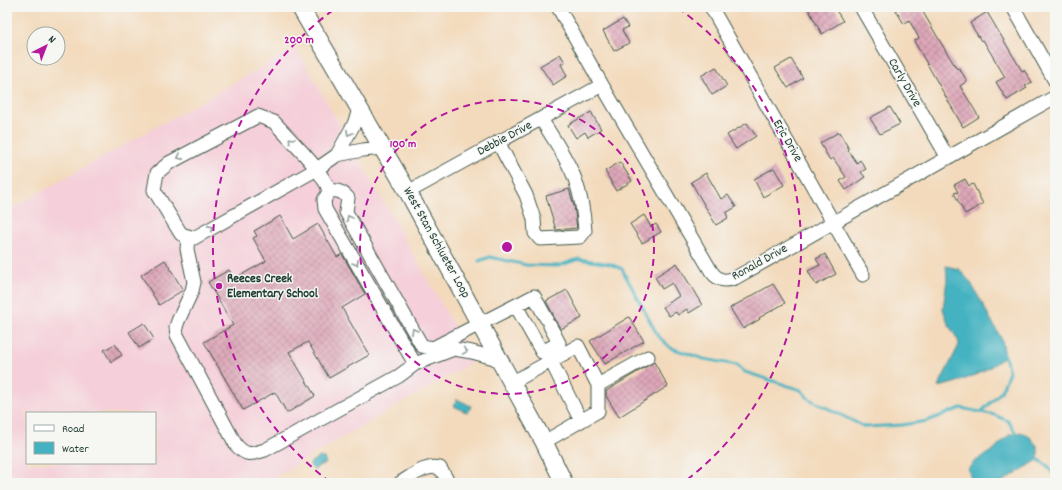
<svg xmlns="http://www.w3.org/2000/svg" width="1062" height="490" viewBox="0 0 1062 490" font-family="Dekko,sans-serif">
<defs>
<pattern id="building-cross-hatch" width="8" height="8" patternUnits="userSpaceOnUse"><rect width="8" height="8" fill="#dea7b9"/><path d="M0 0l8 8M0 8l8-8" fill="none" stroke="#b38997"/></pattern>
</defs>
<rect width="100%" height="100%" fill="#f6f6f2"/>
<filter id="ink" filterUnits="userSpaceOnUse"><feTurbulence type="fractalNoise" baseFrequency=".025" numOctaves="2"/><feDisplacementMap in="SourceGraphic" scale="8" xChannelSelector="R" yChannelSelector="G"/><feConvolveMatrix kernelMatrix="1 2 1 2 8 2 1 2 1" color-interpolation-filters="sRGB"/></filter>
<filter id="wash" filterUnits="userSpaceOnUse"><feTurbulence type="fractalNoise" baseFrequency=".012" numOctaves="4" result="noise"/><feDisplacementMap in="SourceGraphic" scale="16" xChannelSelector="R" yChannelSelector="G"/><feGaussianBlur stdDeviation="0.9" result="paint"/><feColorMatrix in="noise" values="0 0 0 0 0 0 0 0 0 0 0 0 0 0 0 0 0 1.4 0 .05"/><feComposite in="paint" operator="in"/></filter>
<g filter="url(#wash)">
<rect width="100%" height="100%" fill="#f3dabc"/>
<path fill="#f5cfd9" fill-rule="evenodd" d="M296,48L474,361L264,483H7V211ZM27,413H155V463H27Z"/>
<path fill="#44b2c1" stroke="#32787a" d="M946,266L959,269L971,283L1002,340L1005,356C987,372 962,382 938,387L959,345L958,340L948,324L943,309L947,279Z
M457,399L471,406L468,413L454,406Z
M1021,432L1030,437L1038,447V460L1000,483H972L968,469L974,462L993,450L1009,435Z
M319,457L324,458L326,463L323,465H320L316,469H313L310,466L311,462Z"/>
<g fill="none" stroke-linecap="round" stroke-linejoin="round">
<path stroke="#44b2c1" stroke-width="3" d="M479,261L490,257L526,265L558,266L579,259L610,264L622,269L658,336L671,348L704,359L737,365L745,372L801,390L809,399L865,427L902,425L927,421L961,408L995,415L1008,421L1017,435
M981,412L1001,392L1009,372L1005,356
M1036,458L1049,467L1055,478
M1054,483L1055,480"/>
</g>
<g id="blocks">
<path fill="url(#building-cross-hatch)" d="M807,7H834L843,21L822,34Z
M894,7H920L944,48L957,69L959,68L967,81L960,86L979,117L963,127L914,41L919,38L909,20L904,24Z
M987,12L1022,71L1024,70L1032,82L1025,86L1027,88L1007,100L996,82L1005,77L983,40L981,41L970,23Z
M623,19L628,27L622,30L629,43L614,51L603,31Z
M560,54L565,62L561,64L567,76L553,85L540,66Z
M791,59L803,78L788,88L775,68Z
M716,67L727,86L712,95L701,76Z
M890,107L900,124L880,134L870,118Z
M591,112L601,129L588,137L585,132L576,138L568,125Z
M747,123L756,136L736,149L727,135Z
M839,132L849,149L848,150L857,163L860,160L866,169L861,172L865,177L846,190L840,181L846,177L833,158L830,160L820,143Z
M620,162L632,181L616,191L605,171Z
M774,168L784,185L763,197L754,179Z
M706,173L721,199L728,195L736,207L726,213L728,218L716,225L691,182Z
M965,179L969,186L973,184L983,204L965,214L954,193L958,192L954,185Z
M569,189L574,206L577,228L556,230L546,196Z
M644,215L651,227L656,224L661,232L642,243L630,224Z
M280,216L293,239L318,224L337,257L342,254L365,294L342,308L369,355L329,378L308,342L289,352L315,396L287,413L275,392L243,410L204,342L233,325L208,282L229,270L234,279L266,261L253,238L257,236L254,231Z
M825,254L836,274L816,285L808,271L820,265L816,259Z
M165,260L183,290L159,305L141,275Z
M677,263L702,305L689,313L687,309L678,315L676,312L669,316L663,307L679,296L672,283L662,289L655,277Z
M773,284L785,303L759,318L760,319L743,329L730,308Z
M567,290L582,318L561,329L554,319L553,314L546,301Z
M629,317L644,341L605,364L590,341Z
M144,323L154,339L139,348L129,332Z
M115,344L122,355L111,362L104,350Z
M654,362L668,386L619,417L606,396V391Z"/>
</g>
</g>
<g filter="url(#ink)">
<use href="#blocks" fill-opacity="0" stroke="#3f5548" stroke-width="1"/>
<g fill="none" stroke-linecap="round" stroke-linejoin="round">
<defs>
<path id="minor" d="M558,7L602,85L711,271C718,281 725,282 735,278L1055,97
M711,7L863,275
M861,7L948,158
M1013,7L1055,81
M498,142L526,195L534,219L535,233L540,239L580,237L585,231C584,214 581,196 575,179C567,158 553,138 541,119
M382,148L363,150L337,155L317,169L194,238L181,234L154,190L157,173L169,163L258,116L274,122L304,154L317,169L327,185L329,192L324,200L325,209L415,364
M337,155L354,124L359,110
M329,192C336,189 343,192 348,198L346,212L422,346L433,348L534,296L546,318
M408,192L602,85
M188,237L187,249L194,282L192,291L178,321L176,327L177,335L236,445C247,457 251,454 265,450L399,376L415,364L454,349L472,352L498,359
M516,306L542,352L559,343L550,326
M551,361L581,421
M511,383L578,346L598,385V411L544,442
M598,385L648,357
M400,483C412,476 426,464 440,468L449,483"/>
<path id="major" d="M300,7L408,192L544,442L564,483"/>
</defs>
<use href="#minor" stroke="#3f5548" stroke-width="15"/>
<use href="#major" stroke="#3f5548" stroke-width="19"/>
<use href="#minor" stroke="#fff" stroke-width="13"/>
<use href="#major" stroke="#fff" stroke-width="17"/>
</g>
<defs><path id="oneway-chevron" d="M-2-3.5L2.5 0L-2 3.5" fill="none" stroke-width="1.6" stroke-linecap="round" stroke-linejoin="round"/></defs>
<g stroke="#8f9e9a">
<use href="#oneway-chevron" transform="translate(349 133) rotate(119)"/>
<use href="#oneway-chevron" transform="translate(291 140) rotate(-133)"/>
<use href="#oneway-chevron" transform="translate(180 157) rotate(152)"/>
<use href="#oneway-chevron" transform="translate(349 218) rotate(-118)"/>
<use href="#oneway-chevron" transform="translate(211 228) rotate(-29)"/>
<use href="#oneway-chevron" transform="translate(356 263) rotate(60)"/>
<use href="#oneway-chevron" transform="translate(414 331) rotate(-120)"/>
<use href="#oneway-chevron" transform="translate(465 351) rotate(9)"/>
</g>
</g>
<g fill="none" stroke="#b5179e" stroke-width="2" stroke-dasharray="7 5">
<circle cx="507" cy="247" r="147"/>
<path d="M330 482A294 294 0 0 1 336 8M678 8A294 294 0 0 1 684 482"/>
</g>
<circle fill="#b5179e" stroke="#f6f6f2" stroke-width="1.5" cx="219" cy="286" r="4"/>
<g text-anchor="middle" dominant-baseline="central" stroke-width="3" stroke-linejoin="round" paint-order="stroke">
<g font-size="13" fill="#1f3d34" stroke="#f6f6f2">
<text transform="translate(904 83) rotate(60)">Carly Drive</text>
<text transform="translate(505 139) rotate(-28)">Debbie Drive</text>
<text transform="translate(787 141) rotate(60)">Eric Drive</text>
<text transform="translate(436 243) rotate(61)">West Stan Schlueter Loop</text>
<text transform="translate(760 263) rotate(-29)">Ronald Drive</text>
</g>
<g font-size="13" font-weight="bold" fill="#1f3d34" stroke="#f6f6f2" text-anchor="start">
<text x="227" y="279">Reeces Creek<tspan x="227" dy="15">Elementary School</tspan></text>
</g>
</g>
<circle cx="507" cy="247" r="6" fill="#b5179e" stroke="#f6f6f2" stroke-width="2"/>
<g font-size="12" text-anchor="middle" font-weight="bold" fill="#b5179e" stroke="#f6f6f2" stroke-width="3" stroke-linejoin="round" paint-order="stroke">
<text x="299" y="43">200 m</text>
<text x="403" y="147">100 m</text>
</g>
<rect width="1062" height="490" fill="none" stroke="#f6f6f2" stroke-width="24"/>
<rect x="26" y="412" width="130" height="52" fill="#f6f6f2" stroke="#a0aca6"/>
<rect x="34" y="425" width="20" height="6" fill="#ffffff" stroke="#a0aca6"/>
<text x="62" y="432" font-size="12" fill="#1f3d34">Road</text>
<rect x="34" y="442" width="20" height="12" fill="#44b2c1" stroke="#a0aca6"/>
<text x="62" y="452" font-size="12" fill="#1f3d34">Water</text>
<g transform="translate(46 46) rotate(42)"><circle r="19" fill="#f6f6f2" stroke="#a0aca6"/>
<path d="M0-3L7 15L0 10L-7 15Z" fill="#b5179e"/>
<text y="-6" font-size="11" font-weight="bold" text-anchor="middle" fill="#1f3d34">N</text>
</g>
</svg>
